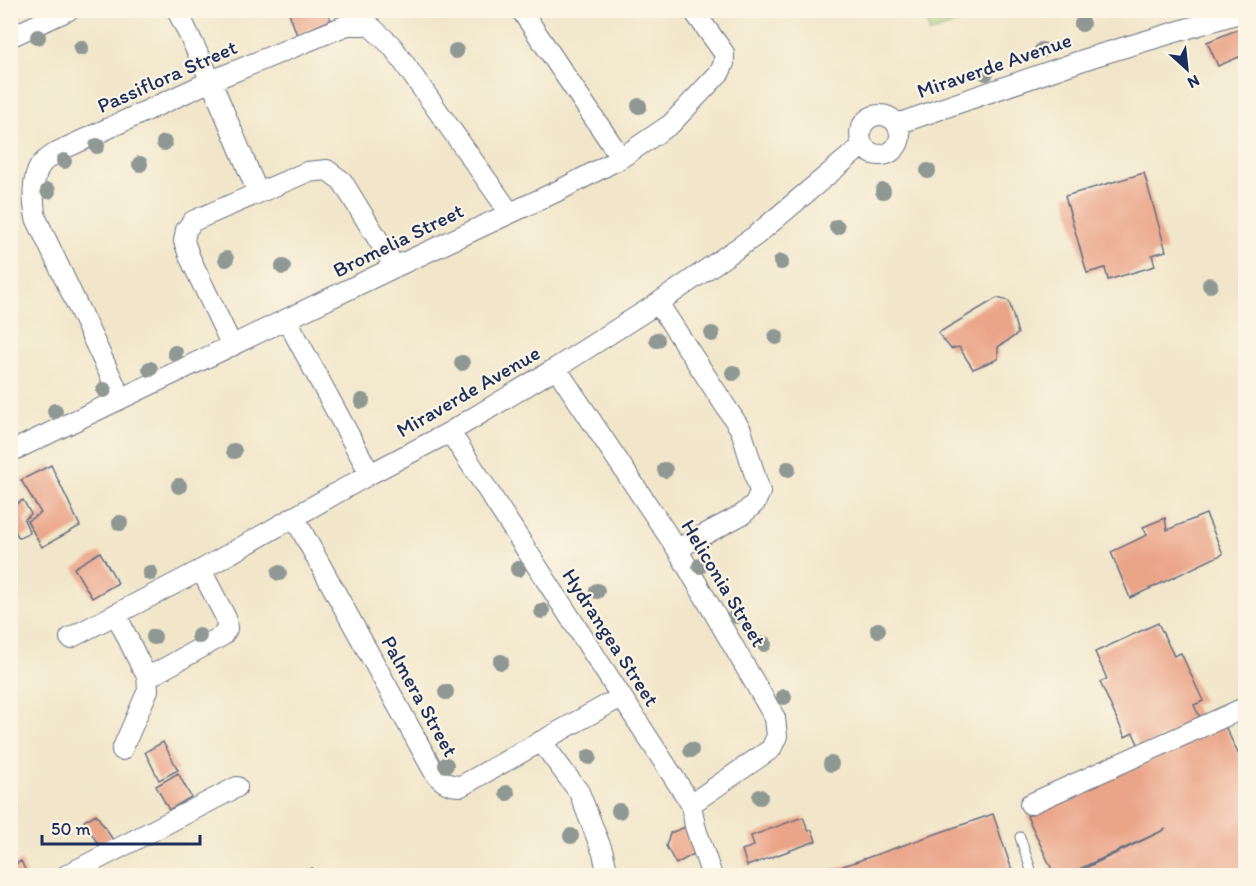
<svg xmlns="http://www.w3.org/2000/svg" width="1256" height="886" viewBox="0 0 1256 886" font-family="Itim,sans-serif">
<rect width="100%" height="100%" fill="#fcf5e5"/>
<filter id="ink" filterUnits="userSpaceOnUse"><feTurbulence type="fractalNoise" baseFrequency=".0167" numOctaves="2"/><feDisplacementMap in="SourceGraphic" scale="12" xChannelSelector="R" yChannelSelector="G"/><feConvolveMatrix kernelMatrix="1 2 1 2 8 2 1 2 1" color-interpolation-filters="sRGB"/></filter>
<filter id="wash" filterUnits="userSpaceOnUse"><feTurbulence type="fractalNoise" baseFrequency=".008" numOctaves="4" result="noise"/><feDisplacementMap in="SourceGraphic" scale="24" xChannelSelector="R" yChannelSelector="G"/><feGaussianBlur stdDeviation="1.35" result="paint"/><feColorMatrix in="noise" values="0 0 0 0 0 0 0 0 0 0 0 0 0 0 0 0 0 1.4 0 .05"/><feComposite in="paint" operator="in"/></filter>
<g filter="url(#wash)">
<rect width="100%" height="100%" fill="#f1e6c9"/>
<path fill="#a9d17c" stroke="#62806d" stroke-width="1.5" d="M924,10H989V11L930,33Z"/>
<g id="blocks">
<path fill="#eaa488" d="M288,10H327L331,20L297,35Z
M1246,26V54L1218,66L1207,42Z
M1144,173L1166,251L1152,255L1155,266L1108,280L1105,268L1087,273L1065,196Z
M997,298L1009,301L1018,334L998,347V359L973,369L959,347L951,349L938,333Z
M51,465L80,526L42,547L27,521L41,513L21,480Z
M23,500L31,514L24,520L30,533L19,538L10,523V508Z
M1206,514L1223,554L1130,598L1111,552L1147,535L1143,527L1165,518L1167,530Z
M100,552L118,583L92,598L74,568Z
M1158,623L1174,656L1181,653L1203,701L1194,705L1201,720L1140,748L1133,733L1125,737L1100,682L1107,679L1095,652Z
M1225,726L1246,770V869L1232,876H1069L1166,829L1064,876H1055L1027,816Z
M163,742L178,770L159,780L145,752Z
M178,773L191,797L169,810L156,786Z
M96,814L115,843L102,851L84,821Z
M993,814L1014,876H830L829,871Z
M803,817L808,830H812L816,841L747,866L742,850L754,846L751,836Z
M693,824L701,850L676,864L666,846L670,833Z
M21,861L28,876H10V867Z
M312,868L318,876H301Z"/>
</g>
</g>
<g filter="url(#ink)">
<use href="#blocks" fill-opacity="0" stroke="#666f83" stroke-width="1.5"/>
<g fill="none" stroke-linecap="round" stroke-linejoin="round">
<defs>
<path id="lane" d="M1020,837L1033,876"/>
<path id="street" d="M177,10L211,81L258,193
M521,10L621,158
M10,37L69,10
M860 135a20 20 0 1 1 40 0a20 20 0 1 1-40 0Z
M897,124L1092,57L1246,11
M658,303L741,430L760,492L755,503L743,514L677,549
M287,320L370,474
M232,346L190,258L184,241L186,230L193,221L307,172L327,170L342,181L395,267
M556,368L677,549L775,718L777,736L771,749L691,804
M121,398L36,218C33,201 31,181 40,166C44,160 53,155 59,151L211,81L347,25H369L392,46L510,213
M450,432L691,804L695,826L712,876
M10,452L395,267L562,189L621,158L671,124L720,72L724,63V53L693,10
M294,517L433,770C441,781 447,786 461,786L621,697
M116,614L141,666L147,674L156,673L222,636L227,629L226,618L201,570
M70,638L201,570L370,474L450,432L556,368L658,303L755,236L863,145
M541,741L579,792L603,853L608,876
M122,750L148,690L147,674
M1030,804L1246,707
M65,876L237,787"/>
</defs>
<use href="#lane" stroke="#666f83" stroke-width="11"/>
<use href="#street" stroke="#666f83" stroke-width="22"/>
<use href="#lane" stroke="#fff" stroke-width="9"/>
<use href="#street" stroke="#fff" stroke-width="20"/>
</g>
<g fill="#8f9893">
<circle cx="1082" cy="24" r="8"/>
<circle cx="38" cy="37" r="8"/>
<circle cx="81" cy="48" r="8"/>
<circle cx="1042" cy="50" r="8"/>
<circle cx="456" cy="51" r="8"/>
<circle cx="986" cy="73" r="8"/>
<circle cx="639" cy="106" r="8"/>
<circle cx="164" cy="143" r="8"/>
<circle cx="97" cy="146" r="8"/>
<circle cx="64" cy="161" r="8"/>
<circle cx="140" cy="164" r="8"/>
<circle cx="928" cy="171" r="8"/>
<circle cx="48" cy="191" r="8"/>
<circle cx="883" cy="191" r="8"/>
<circle cx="837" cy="227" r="8"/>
<circle cx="226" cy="259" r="8"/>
<circle cx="781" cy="262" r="8"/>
<circle cx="283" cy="267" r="8"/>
<circle cx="1210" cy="285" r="8"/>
<circle cx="712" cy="334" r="8"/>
<circle cx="776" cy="337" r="8"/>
<circle cx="657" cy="340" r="8"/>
<circle cx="175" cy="353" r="8"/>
<circle cx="462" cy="363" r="8"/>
<circle cx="150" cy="369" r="8"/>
<circle cx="733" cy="373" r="8"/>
<circle cx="104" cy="390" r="8"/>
<circle cx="362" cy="401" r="8"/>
<circle cx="55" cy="411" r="8"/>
<circle cx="234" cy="451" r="8"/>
<circle cx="788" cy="469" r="8"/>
<circle cx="665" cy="470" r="8"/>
<circle cx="179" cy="486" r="8"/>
<circle cx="120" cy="523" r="8"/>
<circle cx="700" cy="566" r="8"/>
<circle cx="518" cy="569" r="8"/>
<circle cx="150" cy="573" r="8"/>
<circle cx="279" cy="573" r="8"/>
<circle cx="597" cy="591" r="8"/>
<circle cx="542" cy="611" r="8"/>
<circle cx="736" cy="616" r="8"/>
<circle cx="878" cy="630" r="8"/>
<circle cx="199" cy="636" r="8"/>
<circle cx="154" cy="637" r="8"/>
<circle cx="764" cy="644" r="8"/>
<circle cx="501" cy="662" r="8"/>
<circle cx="446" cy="692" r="8"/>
<circle cx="784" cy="697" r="8"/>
<circle cx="691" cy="750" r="8"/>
<circle cx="589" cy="757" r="8"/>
<circle cx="831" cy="764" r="8"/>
<circle cx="446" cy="765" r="8"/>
<circle cx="507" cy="793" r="8"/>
<circle cx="760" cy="797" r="8"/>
<circle cx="619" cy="811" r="8"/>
<circle cx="571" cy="836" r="8"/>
</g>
</g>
<g text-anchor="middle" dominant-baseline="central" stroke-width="4.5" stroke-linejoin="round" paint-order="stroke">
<g font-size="21" fill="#1b2f5e" stroke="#fcf5e5">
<text transform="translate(994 65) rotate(-19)">Miraverde Avenue</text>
<text transform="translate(167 76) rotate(-24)">Passiflora Street</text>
<text transform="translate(398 240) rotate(-26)">Bromelia Street</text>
<text transform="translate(468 391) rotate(-30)">Miraverde Avenue</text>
<text transform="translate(724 583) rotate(59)">Heliconia Street</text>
<text transform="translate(611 637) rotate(57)">Hydrangea Street</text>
<text transform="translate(420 696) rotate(61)">Palmera Street</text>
</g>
</g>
<rect width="1256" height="886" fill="none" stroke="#fcf5e5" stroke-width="36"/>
<g transform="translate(1187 69) rotate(153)" stroke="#fcf5e5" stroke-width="4.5" paint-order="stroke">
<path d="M0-4.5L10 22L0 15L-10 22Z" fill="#1b2f5e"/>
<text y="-9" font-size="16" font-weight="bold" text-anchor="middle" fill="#1b2f5e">N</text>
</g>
<path d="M42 835v9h158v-9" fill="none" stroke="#1b2f5e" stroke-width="3"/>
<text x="51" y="835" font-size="18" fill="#1b2f5e" stroke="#fcf5e5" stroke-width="4.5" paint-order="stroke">50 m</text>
</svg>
